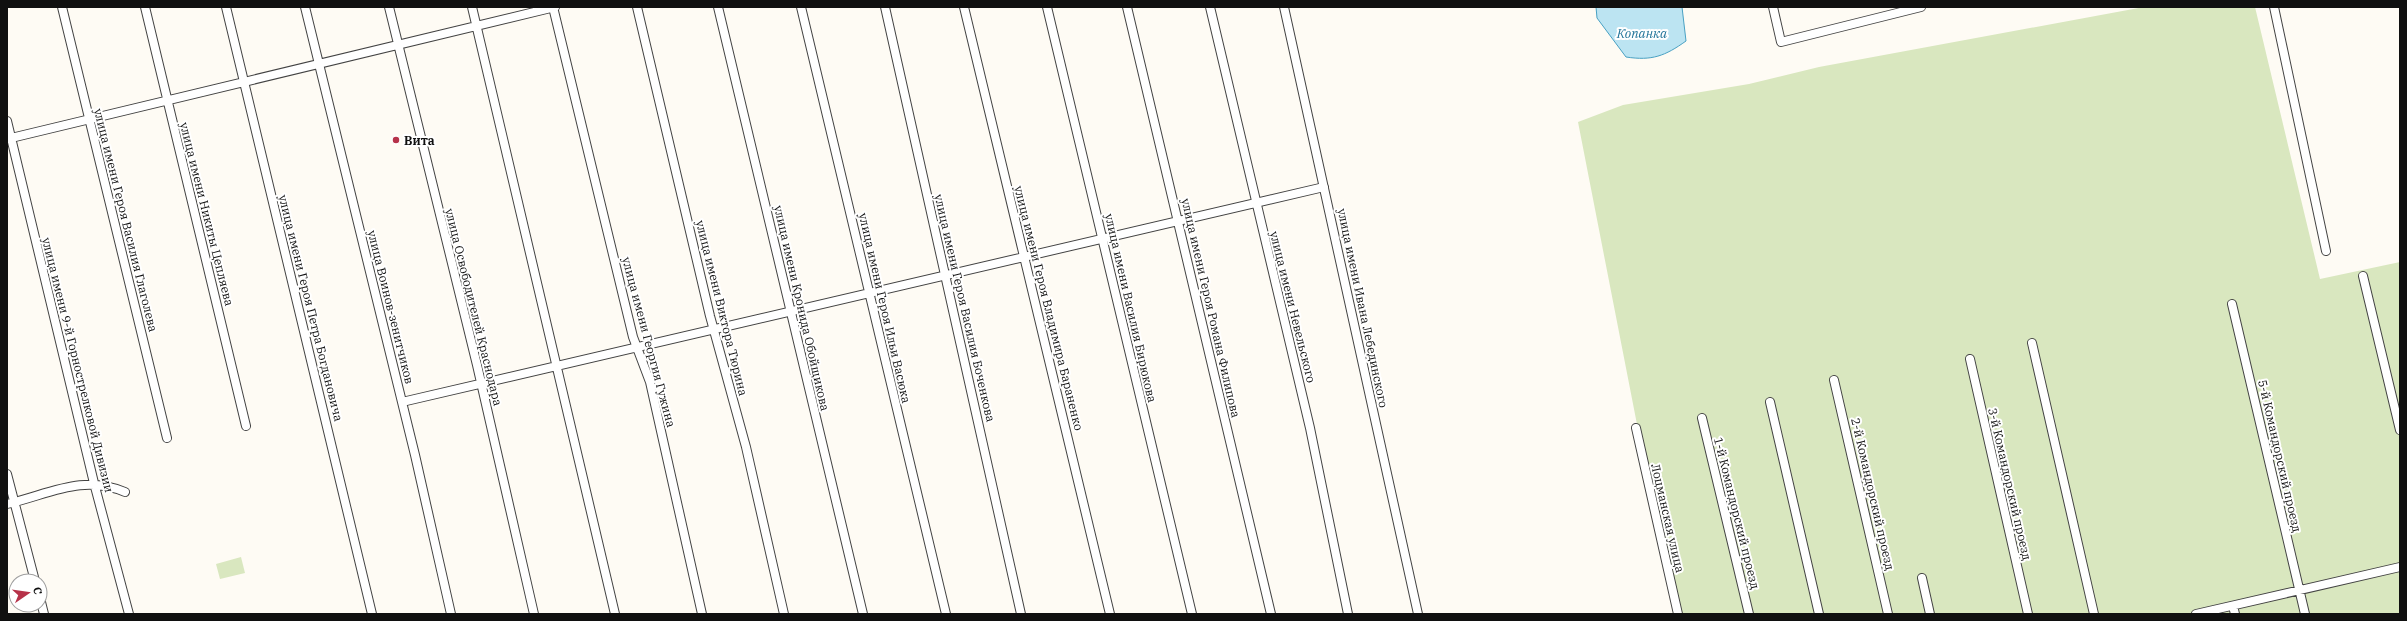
<svg xmlns="http://www.w3.org/2000/svg" width="2407" height="621" viewBox="0 0 2407 621" font-family="'IBM Plex Serif',serif">
<rect width="100%" height="100%" fill="#fefbf4"/>
<path fill="#d9e7bf" d="M2144,7H2255L2320,279L2400,262V614H1674L1578,122L1623,105L1749,84L1819,67Z
M241,557L245,573L220,579L216,564Z"/>
<path fill="#bce4f2" stroke="#49a1c3" d="M1596,7H1682L1686,41C1665,56 1652,61 1626,57L1597,18Z"/>
<g fill="none" stroke-linecap="round" stroke-linejoin="round">
<defs>
<path id="street" d="M62,7L167,438
M145,7L246,426
M226,7L372,614
M305,7L415,455L451,614
M389,7L477,365L534,614
M472,7L615,614
M553,7L633,337L650,382L702,614
M637,7L710,316L746,447L784,614
M718,7L863,614
M801,7L946,614
M885,7L1021,614
M964,7L1110,614
M1047,7L1192,614
M1127,7L1271,614
M1210,7L1310,428L1348,614
M1284,7L1418,614
M1773,7L1781,42L1921,7
M2274,7L2326,251
M7,121L94,483L129,614
M7,139L555,7
M2363,276L2400,430
M2232,304L2305,614
M2032,343L2094,614
M1970,359L2028,614
M1834,380L1888,614
M402,402L1324,187
M1770,402L1819,614
M1702,418L1749,614
M1636,428L1678,614
M7,474L35,581
M7,504C50,494 82,474 125,492
M1922,578L1930,614
M40,598L44,614
M2233,606L2235,614
M2196,614L2400,567"/>
</defs>
<use href="#street" stroke="#434343" stroke-width="10"/>
<use href="#street" stroke="#fff" stroke-width="8"/>
</g>
<circle fill="#b63249" stroke="#fff" stroke-width="1.5" cx="396" cy="140" r="4"/>
<g text-anchor="middle" dominant-baseline="central" stroke-width="4" stroke-linejoin="round" paint-order="stroke">
<g font-size="12" font-weight="bold" fill="#101010" stroke="#fff" text-anchor="start">
<text x="404" y="140">Вита</text>
</g>
<g font-size="12" fill="#101010" stroke="#fff">
<text transform="translate(207 214) rotate(76)">улица имени Никиты Цепляева</text>
<text transform="translate(126 220) rotate(76)">улица имени Героя Василия Глаголева</text>
<text transform="translate(391 307) rotate(76)">улица Воинов-зенитчиков</text>
<text transform="translate(474 307) rotate(76)">улица Освободителей Краснодара</text>
<text transform="translate(1293 307) rotate(76)">улица имени Невельского</text>
<text transform="translate(311 308) rotate(76)">улица имени Героя Петра Богдановича</text>
<text transform="translate(722 308) rotate(76)">улица имени Виктора Тюрина</text>
<text transform="translate(802 308) rotate(77)">улица имени Кронида Обойщикова</text>
<text transform="translate(885 308) rotate(77)">улица имени Героя Ильи Васюка</text>
<text transform="translate(965 308) rotate(77)">улица имени Героя Василия Боченкова</text>
<text transform="translate(1049 308) rotate(76)">улица имени Героя Владимира Бараненко</text>
<text transform="translate(1131 308) rotate(77)">улица имени Василия Бирюкова</text>
<text transform="translate(1211 308) rotate(77)">улица имени Героя Романа Филипова</text>
<text transform="translate(1363 308) rotate(78)">улица имени Ивана Лебединского</text>
<text transform="translate(649 342) rotate(75)">улица имени Георгия Гужина</text>
<text transform="translate(78 365) rotate(76)">улица имени 9-й Горнострелковой Дивизии</text>
<text transform="translate(2280 456) rotate(77)">5-й Командорский проезд</text>
<text transform="translate(2010 484) rotate(77)">3-й Командорский проезд</text>
<text transform="translate(1873 494) rotate(77)">2-й Командорский проезд</text>
<text transform="translate(1737 513) rotate(76)">1-й Командорский проезд</text>
<text transform="translate(1668 518) rotate(77)">Лоцманская улица</text>
</g>
<g font-size="13" font-style="italic" fill="#227499" stroke="#fff">
<text x="1642" y="33">Копанка</text>
</g>
</g>
<rect width="2407" height="621" fill="none" stroke="#101010" stroke-width="16"/>
<g transform="translate(28 593) rotate(77)"><circle r="19" fill="#ffffff" stroke="#9f9f9f"/>
<path d="M0-3L7 15L0 10L-7 15Z" fill="#b63249"/>
<text y="-6" font-size="11" font-weight="bold" text-anchor="middle" fill="#101010">С</text>
</g>
</svg>
